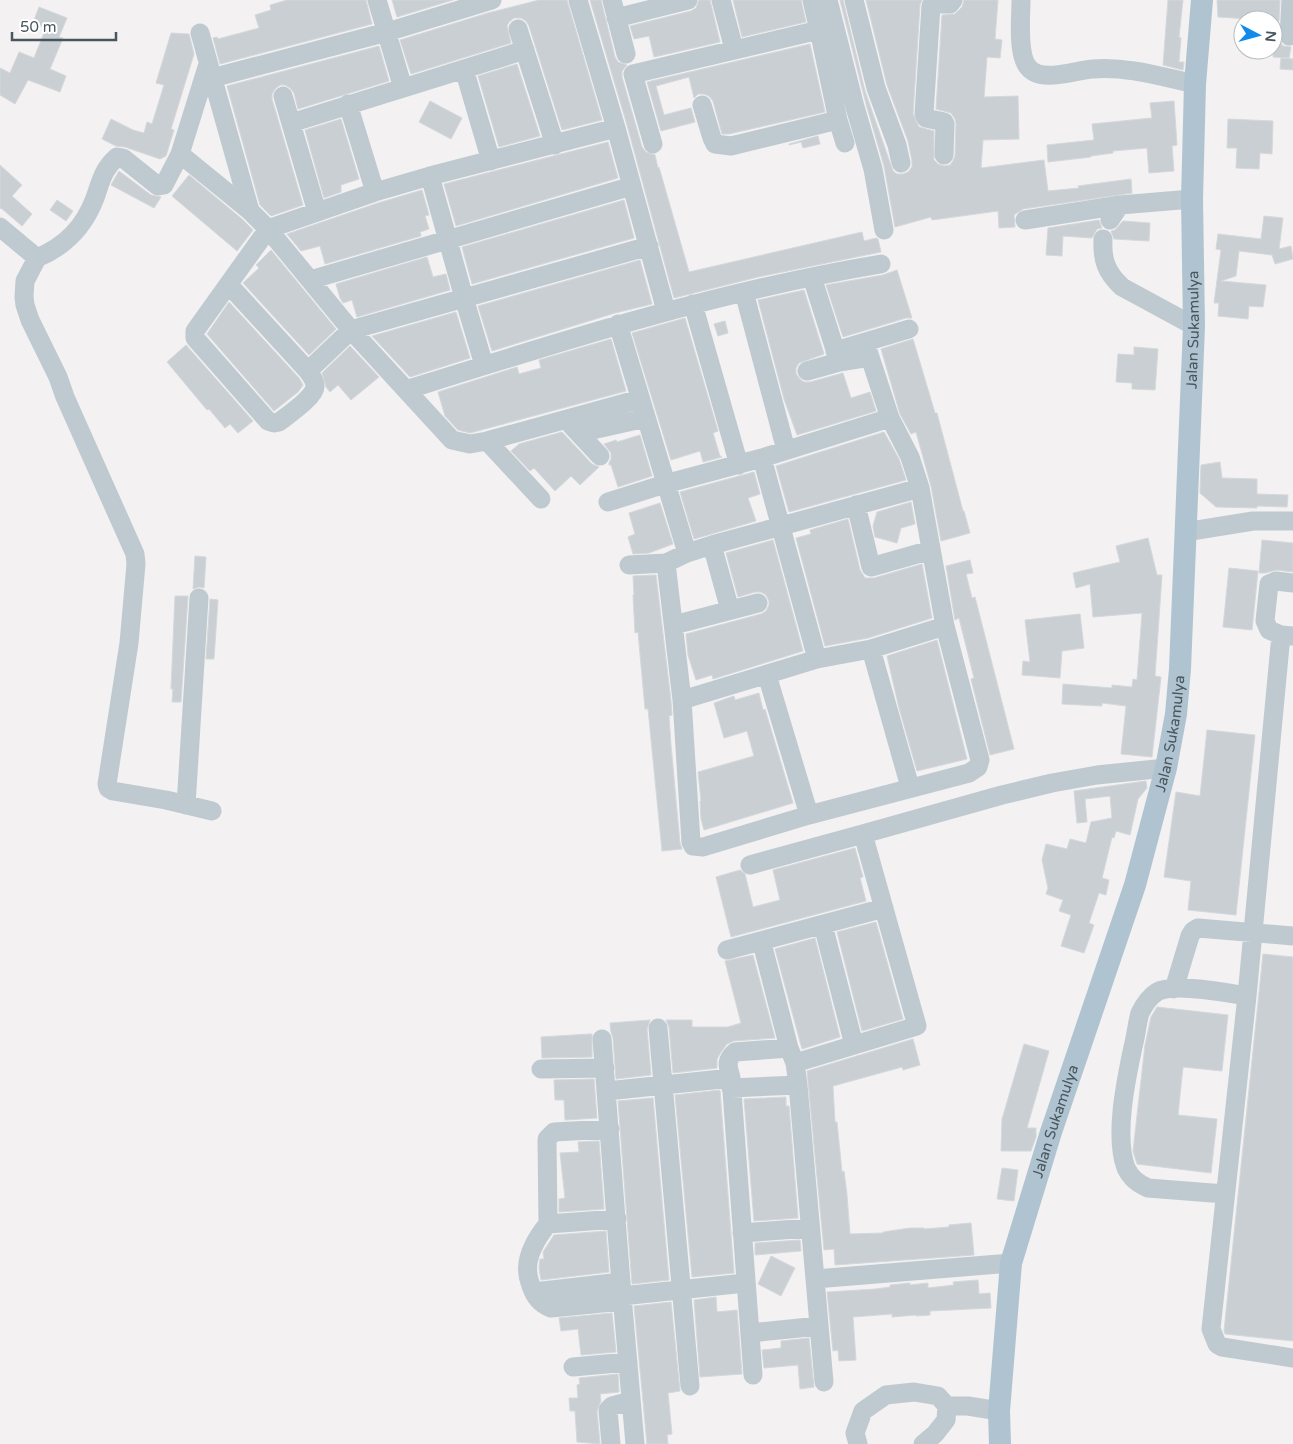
<svg xmlns="http://www.w3.org/2000/svg" width="1293" height="1444" viewBox="0 0 1293 1444" font-family="'Varela Round',sans-serif">
<rect width="100%" height="100%" fill="#f3f1f1"/>
<path fill="#cacfd3" stroke="#d4d8dc" d="M287,0H366L372,24L220,64L213,38L217,37L218,39L259,28L255,15L271,10L270,5Z
M392,0H453L397,17Z
M539,0H567L602,120L562,130L529,26L526,21L521,18H514L509,22L507,26L511,43L411,74L400,40L488,13Z
M590,0H601L615,57L618,62L627,65L622,71V77L642,147L646,152L655,155L658,168L659,167L689,272L862,232L864,241L876,238L878,239L881,252L758,277L674,298L627,125Z
M699,0H710L720,42L654,57L649,36L634,39L630,26L691,11L696,8Z
M733,0H801L806,22L742,37Z
M840,0H843L865,91L893,171L897,174H903L908,172L912,167V161L908,141L887,85L866,0H922L920,5L913,114L919,127L934,131V160L938,164L944,166L950,165L953,161L955,156L956,124L955,119L951,113L936,109L942,15L955,14L962,7L964,0H998L995,39L1002,40L1000,58L987,57L984,97L1018,96L1019,139L983,140L981,168L1044,160L1048,191L1079,188L1078,186L1131,179L1132,193L1023,209L1014,215L1015,227L999,228L998,211L932,220L931,217L895,227L884,166L866,104Z
M1168,0H1183L1179,37L1181,38L1179,62H1184L1183,70L1163,65Z
M1217,0H1280L1279,21L1218,17Z
M39,7L67,18L59,37L63,38L50,69L66,76L60,92L28,80L15,104L0,95V68L10,73L19,52L34,58L46,28L33,23Z
M171,33L189,34L194,54L171,129L174,130L166,156L160,159L125,147L116,146L102,139L111,119L133,130L144,133L147,122L152,124L164,85L156,83Z
M1273,41L1280,42L1283,46L1291,47L1289,58L1273,57Z
M810,44L825,112L729,134H722L713,101L709,96L704,94H698L694,98L689,77L656,86L664,115L691,108L695,122L661,131L647,82Z
M379,46L389,81L298,109L294,93L290,88L285,85H280L275,89L272,94V99L303,205L271,216L260,205L227,86Z
M1281,58L1293,59V70L1280,69Z
M517,64L540,136L499,147L478,76Z
M430,101L462,118L451,139L419,122Z
M1174,101L1177,145L1172,146L1174,171L1149,173L1147,148L1113,151V153L1091,156V157L1048,162L1047,145L1094,140L1092,124L1152,118L1150,103Z
M341,119L359,179L341,185V192L324,198L305,130Z
M1228,119L1273,121L1272,154L1260,153L1259,169L1236,168L1237,148H1227Z
M818,136L820,144L803,148L801,142L789,145V144Z
M608,142L618,178L456,226L444,184Z
M0,165L22,185L12,196L32,214L22,226L1,208L0,209Z
M119,171L151,195L161,197L154,208L111,185Z
M189,175L242,219L253,230L237,251L172,196Z
M422,190L429,215L425,216L429,229L420,232L421,236L325,264L320,246L301,251L287,234L378,203Z
M57,200L73,211L66,221L50,210Z
M624,200L634,238L472,284L462,247Z
M1264,216L1283,218L1279,249L1291,246L1293,259L1275,264L1272,255L1239,251L1236,276L1221,281L1266,285L1263,307L1249,306L1248,319L1218,316L1219,303H1214L1221,250L1216,249L1218,234L1261,239Z
M1099,220L1102,228L1097,229L1092,238L1063,236L1062,256L1046,255L1048,228Z
M1123,221L1150,223L1149,241L1114,239L1111,231L1115,230Z
M271,250L336,329L309,355L243,283L259,268L256,265Z
M427,257L433,277L446,274L450,290L357,317L352,300L343,303L340,298L336,284Z
M640,260L652,304L615,313L492,351L478,306Z
M897,270L912,318H906L843,337L826,285L883,275Z
M804,290L824,354L799,363L796,368V374L800,379L804,382H810L843,373L851,398L870,392L876,411L797,435L784,399L758,300Z
M229,302L299,378L303,385L298,392L274,411L207,334Z
M456,312L470,358L410,377L372,336Z
M685,318L718,431L713,433L720,456L722,457L703,462L700,451L671,460L632,333Z
M725,321L728,333L718,336L714,324Z
M611,339L626,391L470,433L458,430L445,416L438,392L517,367L519,374L541,368L539,360Z
M913,339L935,413H937L963,511H964L970,533L941,541L931,486L916,432L911,434L900,414L881,349Z
M186,345L253,421L238,433L230,424L225,428L209,409L207,410L167,362Z
M350,346L379,377L351,400L338,385L330,392L326,387L322,373Z
M1134,347L1158,349L1155,390L1132,389V383L1116,382L1118,354L1134,355Z
M562,432L592,464L599,467L580,485L571,476L555,491L534,468L530,471L511,451L519,444Z
M884,432L899,459L906,480L789,512L776,466Z
M640,435L652,476L618,487L611,465H609V463L611,459V453L604,444L616,440L617,442Z
M1220,462L1222,478L1257,479V494L1288,495L1287,507L1257,506V508L1216,507L1200,493L1201,465Z
M754,472L760,494L748,498L756,521L694,539L680,492Z
M911,502L915,524L901,528L897,543L875,537L873,526L877,512Z
M660,503L673,544L649,553L633,554L628,537L635,534L629,513Z
M848,519L860,570L865,578H874L922,564L932,618L868,638L825,646L796,538L811,534L810,530Z
M1148,538L1157,575H1162L1155,676L1161,677L1152,757L1121,754L1126,706L1102,703V706L1062,704L1063,684L1112,688V685L1132,687L1133,679L1137,680L1142,613L1093,617L1090,584L1076,588L1073,573L1120,562L1116,546Z
M773,540L803,651L713,679L712,675L696,680L688,655L686,634L761,614L766,611L769,605V601L766,595L761,592H755L738,597L726,553Z
M1262,540L1293,543V572L1277,570L1265,573H1259Z
M195,556L206,557L204,588L199,587L193,589Z
M970,560L973,573L966,574L972,598L975,597L1014,749L990,755L971,679L974,678L959,618L955,620L946,566Z
M1229,568L1258,571L1252,630L1223,627Z
M656,575L671,701L672,715L669,716L671,745L680,843L682,849L662,851L648,709H645L638,632L635,633L633,595H634L633,576Z
M175,596H188L181,702H172L173,689H171Z
M210,599L218,600L214,659H206Z
M1080,614L1084,648L1062,651L1060,678L1022,675L1023,661L1030,662L1025,620Z
M937,640L967,759L917,771L899,708L887,656Z
M759,693L763,710L765,709L793,803L704,830L701,819L700,801H701L698,772L754,756L747,731L724,738L714,703L734,696L735,700Z
M1207,730L1255,735L1236,915L1188,910L1191,881L1164,877L1176,792L1200,796Z
M1146,781L1147,788L1138,799L1130,835L1116,831L1114,838L1112,837L1102,878L1109,880L1106,895L1099,893L1089,923L1094,925L1084,953L1061,946L1071,915L1059,911L1063,900L1046,894L1048,888L1042,860L1046,844L1067,849L1070,839L1086,843L1091,822L1112,818L1110,796L1085,799L1087,822L1077,823L1074,791Z
M855,848L863,877L860,878L866,901L731,937L716,877L740,870L745,874L753,907L780,900L773,870Z
M876,922L903,1019L862,1031L837,932Z
M815,938L840,1037L802,1049L775,949Z
M1263,954L1293,957V1341L1225,1334L1224,1331Z
M753,955L775,1038L734,1041L727,1044L721,1052L717,1059V1068L673,1073L669,1027L666,1020H692V1027H728L741,1023L725,961Z
M1157,1007L1228,1015L1222,1071L1183,1067L1178,1115L1217,1119L1211,1173L1137,1164L1133,1151L1145,1045L1151,1017Z
M650,1020L647,1029L651,1075L616,1079L613,1038L611,1032L610,1023Z
M589,1034H592V1057L542,1058L541,1037Z
M913,1039L920,1065L903,1070L902,1067L833,1086L835,1122H837L842,1172L844,1171L847,1195L850,1234L883,1233V1232L910,1228H924V1229L949,1227V1225L971,1223L974,1255L835,1265L834,1249L824,1250L807,1071Z
M1024,1044L1049,1051L1027,1128H1036V1137L1031,1151H1001L1002,1119Z
M594,1079L597,1118L565,1120L564,1100H555L554,1080Z
M720,1090L734,1273L692,1277L675,1095Z
M786,1097V1106H789L798,1218L754,1221L744,1099Z
M653,1098L669,1280L632,1284L618,1101Z
M599,1141L604,1209L559,1212V1199L565,1198L560,1153L579,1152L578,1142Z
M1002,1168L1018,1170L1014,1201L997,1199Z
M606,1231L609,1272L541,1280L539,1268L540,1259H544L543,1252L554,1235Z
M800,1240L801,1251L755,1255V1243Z
M771,1256L795,1268L781,1296L758,1284Z
M978,1280L979,1294L990,1293L991,1308L930,1311V1315L916,1316V1315L892,1317V1314L853,1317L856,1360L839,1361L838,1350L833,1351L827,1292L876,1289L890,1287V1285L910,1283V1285L928,1283V1288L954,1285L953,1282Z
M716,1297L717,1312L737,1310L742,1374L700,1377L694,1300Z
M671,1302L680,1391L668,1393L672,1434L667,1435L668,1444H647L634,1306Z
M612,1313L616,1352L581,1355L578,1329L561,1331L559,1318Z
M809,1338L814,1387L800,1389L798,1365L764,1368L762,1350L781,1348V1341Z
M618,1374L619,1392L600,1394L601,1401L597,1411L600,1444L577,1442L575,1411H570L569,1398H578L577,1385L580,1384L579,1378Z"/>
<g fill="none" stroke-linecap="round" stroke-linejoin="round">
<path stroke="#becad0" stroke-width="19" d="M377,0L403,88
M578,0L616,128L666,311
M612,0L626,54
M721,0L734,49
M828,0L855,107L873,169L884,230
M854,0L876,88L897,145L901,163
M1021,0C1021,17 1017,54 1028,67C1041,84 1075,70 1093,69C1127,66 1162,77 1195,84
M616,18L688,0
M518,29L555,145
M819,30L838,120L845,143
M200,33L250,211
M1289,36L1291,0
M464,69L491,161
M212,78L387,32L492,0
M283,96L317,212
M348,104L375,192
M702,105L712,138L715,144L731,146L838,120
M291,123L525,50
M653,144L633,74L819,30L812,0
M180,154L250,211L268,229L351,330L452,440L470,444L487,441L640,399
M944,155L945,124L944,122L926,118L924,114L931,6L934,4H950L953,0
M430,176L464,298L484,365
M1025,220L1120,205
M1110,220L1120,205L1192,199
M0,227L37,258L25,281L24,297L25,305L30,320L58,377L65,397L135,554L136,564L129,643L107,784L108,788L113,791L166,800L212,811
M1103,239C1102,260 1106,272 1122,287L1194,326
M37,258C66,246 84,227 95,198C101,181 103,169 117,157L123,158L158,186L164,185L180,154L208,64
M812,277L839,362
M310,280L632,186
M229,285L308,371C311,376 315,380 315,386C316,396 288,415 279,422L274,423L268,421L195,338V331L268,229L375,192L430,176L616,128
M744,292L786,450
M693,304L739,465
M618,324L687,553
M835,351L909,329
M308,371L351,330L649,246
M807,371L839,362L870,357
M406,390C562,341 718,291 881,264
M571,425L600,456
M579,433L646,418
M487,441L541,499
M762,458L817,659
M608,502L665,484L762,458L890,418
M856,505L871,567L931,550
M1185,532L1253,521H1293
M712,545L730,610
M666,563L682,700L691,842L693,846L703,847L809,815L969,773L978,767L980,760L945,626L920,488L910,457L890,418L865,342
M629,565L666,563L687,553L712,545L920,488
M674,625L758,603
M1281,635L1247,996L1211,1329L1217,1344L1222,1347L1293,1358
M1292,636L1281,635L1269,630L1265,621L1269,584L1276,581L1293,583
M871,649L910,787
M767,675L809,815
M682,700L817,659L871,649L945,626
M186,805L199,598
M750,865L863,834
M823,925L854,1045
M763,947L789,1048L795,1063L798,1085L824,1382
M727,950L884,908
M1174,989L1190,936L1193,931L1198,928L1293,936
M658,1028L690,1386
M602,1039L622,1296L635,1444
M795,1063L917,1026L863,834L1002,795L1052,783L1097,775L1166,768
M541,1069L605,1068
M731,1088L798,1085
M607,1091L731,1078
M610,1129L554,1132L547,1139L548,1224L617,1219
M1225,1194L1148,1188C1137,1183 1131,1178 1126,1168C1114,1136 1126,1080 1133,1047C1136,1036 1137,1023 1140,1013C1144,1005 1149,997 1157,992C1173,982 1227,993 1247,996
M548,1224C537,1237 525,1257 528,1274C528,1278 530,1282 531,1286C535,1297 540,1304 551,1308L623,1301
M742,1233L810,1228
M815,1279L1011,1263
M534,1292L621,1282
M622,1296L745,1283
M750,1333L819,1326
M573,1367L628,1362
M753,1375L731,1078C728,1066 725,1061 735,1052L789,1048
M611,1444L608,1410L612,1406L631,1401
M858,1444L855,1433L863,1411L886,1395L914,1392L938,1396L947,1406H968L999,1411
M923,1444L935,1434L946,1420L947,1406"/>
<path stroke="#afc4d0" stroke-width="22" id="s1" d="M1000,1444L999,1411L1011,1263L1051,1132L1135,885L1166,768L1176,714L1180,669L1194,326L1192,199L1195,84L1202,0"/>
</g>
<g text-anchor="middle" dominant-baseline="central" stroke-width="4" stroke-linejoin="round" paint-order="stroke">
<g font-size="15" fill="#48575f" stroke="#fff">
<text stroke="none"><textPath href="#s1" startOffset="1140">Jalan Sukamulya</textPath></text>
<text stroke="none"><textPath href="#s1" startOffset="735">Jalan Sukamulya</textPath></text>
<text stroke="none"><textPath href="#s1" startOffset="330">Jalan Sukamulya</textPath></text>
</g>
</g>
<g transform="translate(1258 35) rotate(96)"><circle r="24" fill="#ffffff" stroke="#b6bcbf"/>
<path d="M0-4L9 19L0 12L-9 19Z" fill="#118aec"/>
<text y="-8" font-size="14" font-weight="bold" text-anchor="middle" fill="#48575f">N</text>
</g>
<path d="M12 32v8h104v-8" fill="none" stroke="#48575f" stroke-width="2.5"/>
<text x="20" y="32" font-size="15" fill="#48575f" stroke="#ffffff" stroke-width="4" paint-order="stroke">50 m</text>
</svg>
